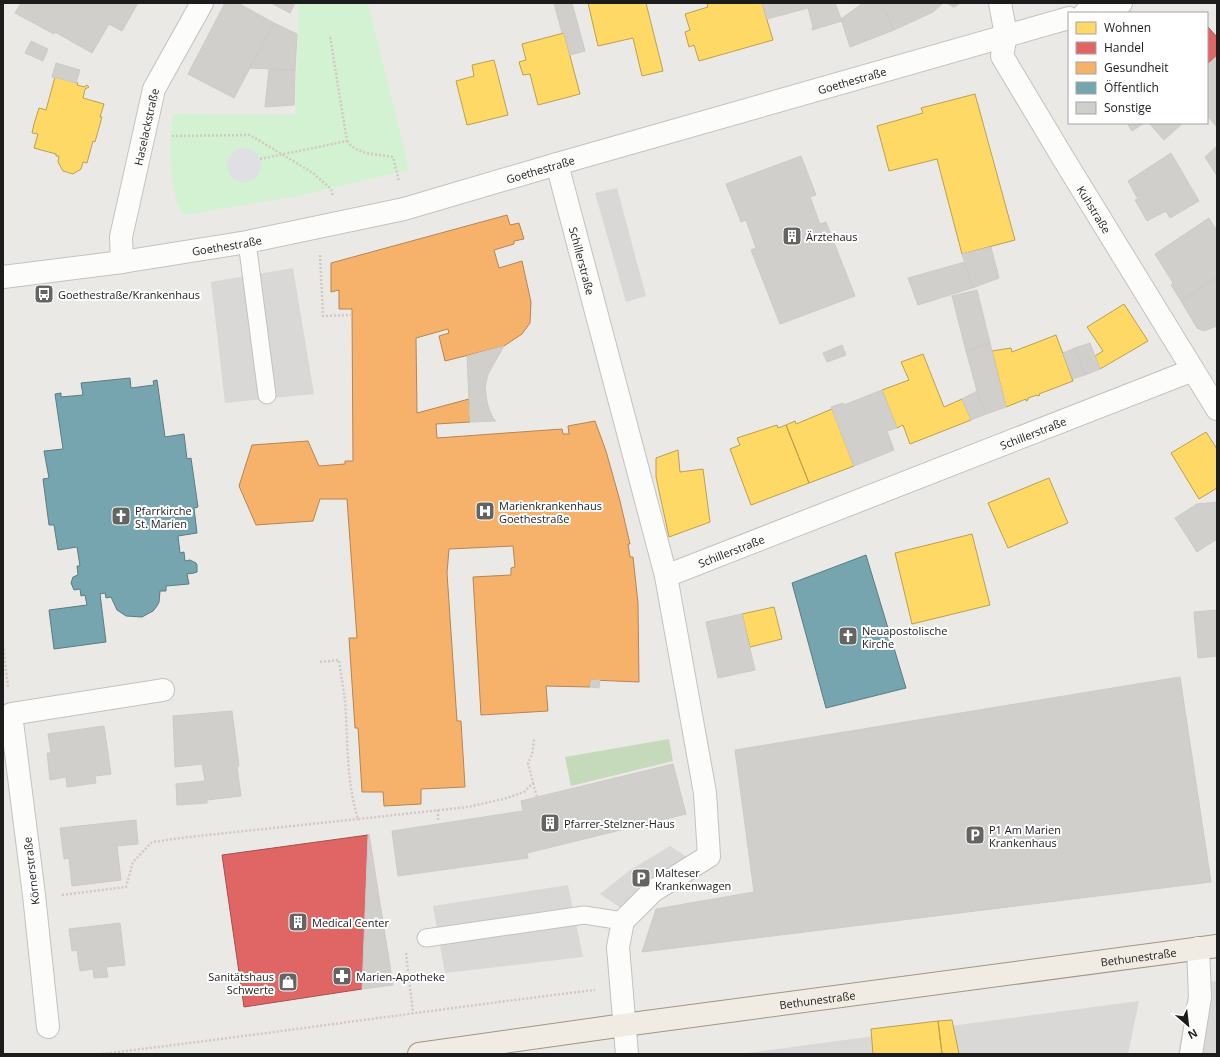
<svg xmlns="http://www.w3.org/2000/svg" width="1220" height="1057" viewBox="0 0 1220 1057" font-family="'Open Sans',sans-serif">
<rect width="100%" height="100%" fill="#ebe9e5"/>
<path fill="#dad8d6" d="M1217,981V1054H1178L1190,984Z
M1139,1001L1128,1054H739Z"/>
<path fill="#d9d8d6" d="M617,188L646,296L626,302L595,193Z
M293,268L314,394L225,403L211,282Z
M670,846L690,859L650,885L621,908L600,894L630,870Z
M568,885L583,957L445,973L433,906Z"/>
<path fill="#c5daba" d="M669,739L673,761L571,786L565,757Z"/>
<path fill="#d2f2d2" d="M299,3H368L409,170L297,196L183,215C180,209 176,202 175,195C169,168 170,141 173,114L295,115Z"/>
<path fill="#dfdfe4" d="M227 165a17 17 0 1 1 34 0a17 17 0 1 1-34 0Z"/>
<path fill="#ffd966" stroke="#bba050" d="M588,3H646L663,71L642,76L633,38L598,46Z
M707,3H762L773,40L699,61L694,45L689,47L685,32L690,30L685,14L708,7Z
M564,33L580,94L538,105L530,74L523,75L519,62L526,60L522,44Z
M494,60L508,115L467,125L456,81L474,76L472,65Z
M55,77L78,83L77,85L84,87L87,85L89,87L85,89L83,98L104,104L100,117H102L95,142L93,141L87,163L83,162L81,169L73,174L63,171L58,162L59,156H56V154L34,148L38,134L32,133L34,124L39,108L46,110Z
M975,94L1015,240L962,254L937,159L889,171L877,126L923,113L921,108Z
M1124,304L1148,341L1100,369L1095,356L1103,351L1087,327Z
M1056,335L1073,381L1039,394L1040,395L1038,396L1037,395L1028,398V400L1026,401V399L1006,407L992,351L1011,348L1012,352Z
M923,354L944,407L962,399L971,420L910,444L903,425L897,428L882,390L909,380L901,362Z
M832,409L854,466L809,483L786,425L795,421L796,424Z
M777,425L778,428L786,425L809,483L751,505L730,449L740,445L737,438Z
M1206,432L1217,449V488L1199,499L1171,453Z
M678,450L680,472L703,469L710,522L669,537L656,477V458Z
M1049,478L1068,523L1008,548L988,503Z
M972,534L990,605L912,624L895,553Z
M774,607L782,639L750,647L742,614Z
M952,1020L959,1054H942L938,1021Z
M938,1021L942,1054H873L871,1029Z"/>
<path fill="#e06666" stroke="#a55050" d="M1207,26L1217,37V56L1207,65Z
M368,835L362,989L244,1007L222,855Z"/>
<path fill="#f6b26b" stroke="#b58553" d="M507,215L510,225L519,223L524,239L514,241V244L494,250L499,268L522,261L531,302L530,323L522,334L504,346L445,361L439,336L449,333L448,329L416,338L417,413L469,399L470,422L436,424L437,438L562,429L563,434H569L568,426L595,421L606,451L620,501L630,544H628L630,557H633L638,603L639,682L591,680L590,687L546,686L548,711L481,715L473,577L511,575V568L515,567L513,546L449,549L447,573L457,721H461L465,787L421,789V804L384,806L383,792H362L358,728H355L349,638H357L347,499H320L313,521L256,525L239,486L252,445L308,441L319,466L345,464V461H353L352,309H339V290L331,292V263Z"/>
<path fill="#76a5af" stroke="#5b7c83" d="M130,378L131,388L154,385L153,381L157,380L165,437L184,434L187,459L191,458L198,507L194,508L197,533L178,536L180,553L184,552L185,561L190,560L196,563L197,565V572L194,573L187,574L189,584L166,586V591H160L159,602L157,606L153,611L142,617L126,616L117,610L111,597L106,598L105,593L100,594L106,642L54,649L49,610L87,605L85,595L81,596L80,589L74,590L71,583L73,577L78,575L77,566H80L77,547L58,550L54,525H49L43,479L49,478L44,451L63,449L55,394L61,393V397L83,395L81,383Z
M866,555L906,688L826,708L792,583Z"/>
<path fill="#d1cfcc" stroke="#cecac6" d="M21,3H138L122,31L109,24L92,53L55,32L54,34L15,13Z
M225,3H238L274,23L234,98L188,74Z
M271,3H295L290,13Z
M554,3H572L585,51L570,55L564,33H562Z
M762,3H835L842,21L812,30V28L813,27L808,8L767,19Z
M863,3H881L894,30L850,47L841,19Z
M883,3H943L933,12L894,30L882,4Z
M947,3H960L956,6L953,7Z
M274,23L297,34L295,70L250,68Z
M31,41L48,49L43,61L25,53Z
M1217,56V127L1207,116V110L1209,108L1207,106V65Z
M56,63L80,70L76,83L55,77V78L52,77Z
M269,69L295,70L294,105L265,107Z
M1127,123H1144L1132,131Z
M1149,123H1183L1164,140Z
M1217,146V176L1205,157Z
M1171,153L1199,201L1170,218L1166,211L1147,221L1135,200L1138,199L1128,181Z
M801,156L816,195L810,197L820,224L826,222L855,296L780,324L751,250L756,248L746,220L741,222L726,184Z
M1209,218L1215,228L1217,227V277L1181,301L1171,285L1173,283L1155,254Z
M991,247L999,278L972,288L962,254Z
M965,262L972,288L918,305L908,278Z
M1217,277V326L1204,331L1197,328L1181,301Z
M977,290L990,343L966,351L952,296Z
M990,343L1006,407L986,414L977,391L966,351Z
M1090,343L1100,369L1085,375L1075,348Z
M842,345L846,355L827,362L823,353Z
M504,346L488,374L485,387L487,402L489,409L493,418L496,421L470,422L467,356Z
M1075,348L1085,375L1073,379L1063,353Z
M882,390L897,428L887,431L894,450L854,466L831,407L843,403L844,405Z
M977,391L986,414L971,420L962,399Z
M1217,502V539L1197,552L1175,518L1197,504Z
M1217,610V656L1198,658L1194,612Z
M742,614L755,670L718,678L706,622Z
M1180,677L1211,882L642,952L656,909L754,892L735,750Z
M591,680H600L599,688L590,687Z
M232,711L239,766L237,767L241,796L207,800V803L177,805L176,784L205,781L202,764L175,767L173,716Z
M104,726L111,774L95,776L96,783L67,787L66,777L50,780L47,753H51L48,734Z
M673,764L686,814L527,853L528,858L398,876L392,831L523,811L521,801Z
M136,820L138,844L117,846L121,880L72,886L69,858L64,859L60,828Z
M369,834L393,985L362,989L368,835Z
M120,923L125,965L106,967L108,977L94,978L93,969L80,971L77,950L72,951L69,929Z"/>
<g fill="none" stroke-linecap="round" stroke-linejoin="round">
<defs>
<path id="service" d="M247,242L267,395
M426,938L584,915L623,921"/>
<g id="minor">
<path id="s1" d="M1000,3L1006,35L1002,56L1063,158L1217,409"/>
<path d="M1085,13L1121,3"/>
<path id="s2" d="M557,164L666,576L1193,370"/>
<path id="s3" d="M122,262L121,237L154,89L202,3"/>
<path id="s4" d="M3,277L122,262L247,242L404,209L557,164L1069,18"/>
<path d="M48,1027L34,895L11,714L163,690"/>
<path d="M627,1054L618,947L623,921L653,891L709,856L705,793L666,576"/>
<path d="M1191,1054L1200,997L1198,948"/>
</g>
<g id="primary">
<path id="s5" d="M419,1054L624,1025L1217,946"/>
</g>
</defs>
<use href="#service" stroke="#c3c2c1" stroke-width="19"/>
<use href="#minor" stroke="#c3c2c1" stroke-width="24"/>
<use href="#primary" stroke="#a19681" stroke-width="24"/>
<path stroke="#d6c7c4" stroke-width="2.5" stroke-dasharray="2 2" stroke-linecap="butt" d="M172,136L250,135L313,173L331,189L333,196
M347,141C357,155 377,154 393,157L399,181
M260,159L347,141L330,36
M320,255L323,316L352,315
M3,645L8,687
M320,662L339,660C341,674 343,687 345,700C348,740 346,781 358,819L468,807L507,798L524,792L533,783L528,763L532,755L534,739
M533,783L537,797
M438,810V821
M62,895L126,887L133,862L152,842L189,837L358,819
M406,953L413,1013
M102,1054C267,1034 430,1010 595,990"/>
<use href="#service" stroke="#fcfcfb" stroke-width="17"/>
<use href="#minor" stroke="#fcfcfb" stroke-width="22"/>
<use href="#primary" stroke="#f0ebe3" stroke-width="22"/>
</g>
<defs>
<symbol id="building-square" viewBox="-11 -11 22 22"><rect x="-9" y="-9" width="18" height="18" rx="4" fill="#646462" stroke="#fff"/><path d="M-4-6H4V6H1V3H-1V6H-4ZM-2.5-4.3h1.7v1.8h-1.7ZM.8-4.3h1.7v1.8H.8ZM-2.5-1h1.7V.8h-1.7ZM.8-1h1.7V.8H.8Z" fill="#fff"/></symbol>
<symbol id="bus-square" viewBox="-11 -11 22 22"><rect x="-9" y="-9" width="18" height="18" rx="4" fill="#646462" stroke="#fff"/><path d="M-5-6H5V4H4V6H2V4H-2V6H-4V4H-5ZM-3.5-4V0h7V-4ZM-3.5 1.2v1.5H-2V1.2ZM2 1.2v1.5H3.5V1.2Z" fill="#fff"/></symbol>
<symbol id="hospital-square" viewBox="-11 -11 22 22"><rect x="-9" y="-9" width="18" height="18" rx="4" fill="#646462" stroke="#fff"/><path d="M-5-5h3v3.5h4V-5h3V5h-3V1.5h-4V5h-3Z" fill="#fff"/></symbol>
<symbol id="church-square" viewBox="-11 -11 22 22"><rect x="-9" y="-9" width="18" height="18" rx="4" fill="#646462" stroke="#fff"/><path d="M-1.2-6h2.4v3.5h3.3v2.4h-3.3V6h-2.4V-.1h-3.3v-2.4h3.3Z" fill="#fff"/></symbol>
<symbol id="parking-square" viewBox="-11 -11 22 22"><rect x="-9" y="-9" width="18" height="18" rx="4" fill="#646462" stroke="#fff"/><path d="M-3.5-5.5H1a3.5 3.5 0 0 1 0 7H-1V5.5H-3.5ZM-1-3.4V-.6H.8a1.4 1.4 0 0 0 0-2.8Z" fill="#fff"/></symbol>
<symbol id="pharmacy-square" viewBox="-11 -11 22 22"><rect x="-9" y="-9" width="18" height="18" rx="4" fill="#646462" stroke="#fff"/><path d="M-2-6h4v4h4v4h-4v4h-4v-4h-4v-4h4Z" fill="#fff"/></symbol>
<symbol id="shop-square" viewBox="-11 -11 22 22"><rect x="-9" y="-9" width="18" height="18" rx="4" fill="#646462" stroke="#fff"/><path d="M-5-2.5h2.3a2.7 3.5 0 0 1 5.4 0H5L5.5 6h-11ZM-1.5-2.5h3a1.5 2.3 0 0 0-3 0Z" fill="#fff"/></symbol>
</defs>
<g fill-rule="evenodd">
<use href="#building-square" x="781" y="225" width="22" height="22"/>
<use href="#bus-square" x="33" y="283" width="22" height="22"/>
<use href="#hospital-square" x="474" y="500" width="22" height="22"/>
<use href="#church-square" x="110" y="505" width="22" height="22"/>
<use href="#church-square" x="837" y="625" width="22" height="22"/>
<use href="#building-square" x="539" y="812" width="22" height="22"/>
<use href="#parking-square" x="964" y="824" width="22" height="22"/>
<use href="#parking-square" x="630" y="867" width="22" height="22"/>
<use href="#building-square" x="287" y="911" width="22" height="22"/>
<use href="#pharmacy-square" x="331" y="965" width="22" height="22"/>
<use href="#shop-square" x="277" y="971" width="22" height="22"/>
</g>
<g text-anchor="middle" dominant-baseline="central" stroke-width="4" stroke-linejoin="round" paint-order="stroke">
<g font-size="11" fill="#1c1c1c" stroke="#fff">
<text stroke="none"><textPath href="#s4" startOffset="873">Goethestraße</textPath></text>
<text stroke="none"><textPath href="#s3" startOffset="138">Haselackstraße</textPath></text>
<text stroke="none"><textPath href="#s4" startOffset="549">Goethestraße</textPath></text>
<text stroke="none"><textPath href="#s1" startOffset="233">Kuhstraße</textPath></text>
<text stroke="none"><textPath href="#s4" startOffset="226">Goethestraße</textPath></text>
<text stroke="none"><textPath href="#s2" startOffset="100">Schillerstraße</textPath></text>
<text stroke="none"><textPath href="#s2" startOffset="820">Schillerstraße</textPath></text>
<text stroke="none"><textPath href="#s2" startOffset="496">Schillerstraße</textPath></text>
<text transform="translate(31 871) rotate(-97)">Körnerstraße</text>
<text stroke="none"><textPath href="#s5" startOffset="726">Bethunestraße</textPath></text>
<text stroke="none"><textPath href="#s5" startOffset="402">Bethunestraße</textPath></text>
</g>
<g font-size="11" fill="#1c1c1c" stroke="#fff" text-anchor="start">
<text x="806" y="236">Ärztehaus</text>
<text x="58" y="294">Goethestraße/Krankenhaus</text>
<text x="499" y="505">Marienkrankenhaus<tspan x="499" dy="13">Goethestraße</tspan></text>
<text x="135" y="510">Pfarrkirche<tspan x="135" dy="13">St. Marien</tspan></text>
<text x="862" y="630">Neuapostolische<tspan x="862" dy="13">Kirche</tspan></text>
<text x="564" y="823">Pfarrer-Stelzner-Haus</text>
<text x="989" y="829">P1 Am Marien<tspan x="989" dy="13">Krankenhaus</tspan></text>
<text x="655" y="872">Malteser<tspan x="655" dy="13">Krankenwagen</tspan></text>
<text x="312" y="922">Medical Center</text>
<text x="274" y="976" text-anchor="end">Sanitätshaus<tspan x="274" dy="13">Schwerte</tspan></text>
<text x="356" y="976">Marien-Apotheke</text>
</g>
</g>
<rect width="1220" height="1057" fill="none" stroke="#1c1c1c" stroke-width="8"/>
<rect x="1068" y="12" width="140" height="112" fill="#ffffff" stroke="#a4a4a4"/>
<rect x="1076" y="22" width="20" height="12" fill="#ffd966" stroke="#a4a4a4"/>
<text x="1104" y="32" font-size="12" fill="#1c1c1c">Wohnen</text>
<rect x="1076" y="42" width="20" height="12" fill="#e06666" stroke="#a4a4a4"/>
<text x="1104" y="52" font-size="12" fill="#1c1c1c">Handel</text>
<rect x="1076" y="62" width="20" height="12" fill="#f6b26b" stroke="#a4a4a4"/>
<text x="1104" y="72" font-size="12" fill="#1c1c1c">Gesundheit</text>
<rect x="1076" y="82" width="20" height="12" fill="#76a5af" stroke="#a4a4a4"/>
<text x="1104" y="92" font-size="12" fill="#1c1c1c">Öffentlich</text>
<rect x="1076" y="102" width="20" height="12" fill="#d1cfcc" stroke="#a4a4a4"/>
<text x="1104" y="112" font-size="12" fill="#1c1c1c">Sonstige</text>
<g transform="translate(1188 1025) rotate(152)" stroke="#ffffff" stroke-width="3" paint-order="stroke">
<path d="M0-3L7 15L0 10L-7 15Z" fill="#1c1c1c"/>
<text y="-6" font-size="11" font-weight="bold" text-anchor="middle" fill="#1c1c1c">N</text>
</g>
</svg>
